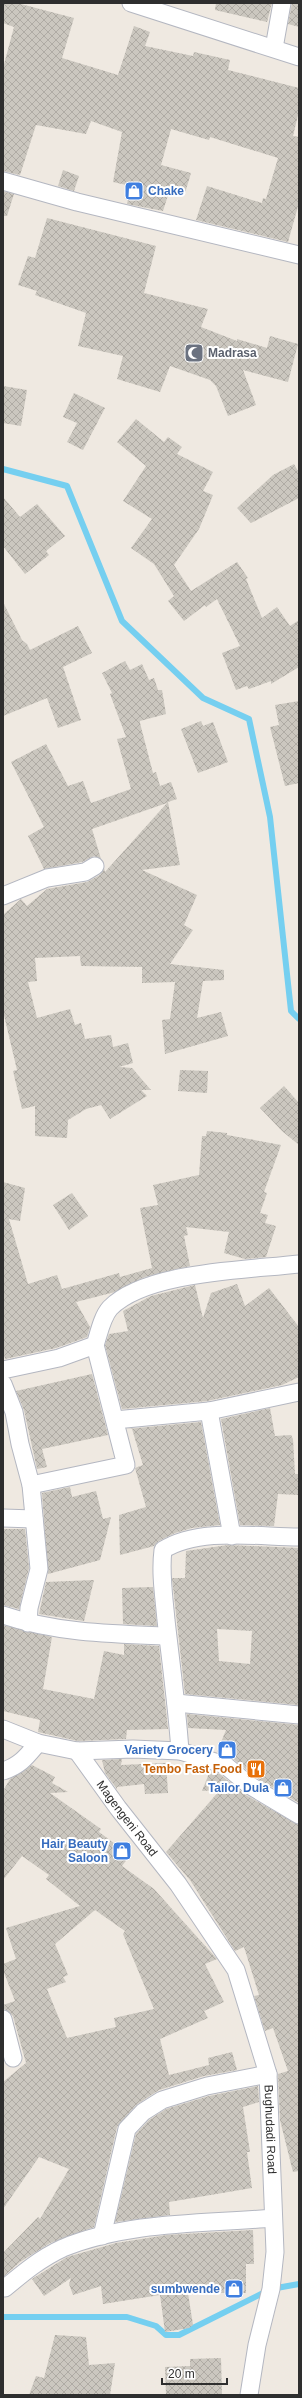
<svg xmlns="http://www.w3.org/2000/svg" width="302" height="2398" viewBox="0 0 302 2398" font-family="Helvetica,sans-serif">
<defs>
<pattern id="building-cross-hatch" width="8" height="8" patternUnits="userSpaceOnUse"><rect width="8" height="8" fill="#cbc7bf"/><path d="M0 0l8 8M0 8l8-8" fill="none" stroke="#afaba4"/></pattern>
</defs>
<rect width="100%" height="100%" fill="#efe9e1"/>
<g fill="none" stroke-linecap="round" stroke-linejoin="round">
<path stroke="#75cff0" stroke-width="6" d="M3,469L67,486L122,621L203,698L249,719L270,817L291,1011L299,1019
M3,2317H127L156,2326L166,2335H179L271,2289L299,2284"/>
</g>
<path fill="url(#building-cross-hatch)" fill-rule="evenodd" d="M3,3H17L74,18L62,58L118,75L134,26L150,32L145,46L193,56L194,52L230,60L228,70L299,88V111L293,136L299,137V203L288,242L196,220L207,186L262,203L263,198L266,199L278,158L210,137L209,140L171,129L161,165L191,173L185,193L170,189L163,211L127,204L131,186L113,182L122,132L91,121L86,134L36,125L20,175L3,171V68L14,27L3,23Z
M216,3H272L267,22L215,10Z
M292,3H299V27L288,24Z
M63,170L79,176L74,191L58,186Z
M3,191L14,194L7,216H3Z
M47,218L156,246L144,293L208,309L201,327L237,341V339L267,348L270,336L298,344L288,382L243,370L256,405L228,416L216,386L210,380L170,366L160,392L117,379L123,356L78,346L86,313L35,295L37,291L18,285L28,256L35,258Z
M3,386L27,390L21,426L3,423Z
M74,393L105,408L83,450L67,442L77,423L63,417Z
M136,419L164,442L168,437L182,447L177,454L213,472L203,491L213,495L199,529L174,565L191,591L237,562L248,578L246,579L262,618L277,607L290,626L299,620V667L271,684V681L249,689L247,686L236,690L222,653L240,646L217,599L206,607L205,605L184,621L168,601L174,596L154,564L131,548L152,519L123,501L146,466L117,442Z
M294,464L299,473V498L251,523L237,508L273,475Z
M3,497L20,517L37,504L65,536L46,551L49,555L25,574L3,546Z
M3,602L22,640L27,644L30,650L78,626L92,653L63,667L81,720L58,728L47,698L3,716Z
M125,661L130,670L142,664L149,680L154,678L158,690H162L166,714L140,721V723L153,773L156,772L160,786L171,782L177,799L168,802L180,865L142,870L197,895L184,925L193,930L170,964L224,970V980L203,981L197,1018L221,1012L228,1036L165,1054L162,1020L170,1019L175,982L142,983V967L81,966L80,956L35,958L37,981L28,982L37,1018L70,1009L75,1025L81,1023L85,1039L111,1035L113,1047L128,1043L133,1063L119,1067L132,1068L151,1090H141L147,1096L110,1119L101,1105L86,1109L68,1120L67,1138L35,1136V1106L22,1109L13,1071L17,1070L3,1011V915L21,899L27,906L47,889L87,882L100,875L104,868L105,872L167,803L92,829L101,859L94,856L82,862L44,869L28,836L44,827L11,762L46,744L68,786L83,781L91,803L131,789L117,739L126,737L110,694L112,693L102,673Z
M299,701V783L285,786L270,727L279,725L275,705Z
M201,721L203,726L213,722L228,762L198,773L181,729Z
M180,1070L208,1071L207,1093L178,1091Z
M284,1086L299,1103V1145L282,1131L260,1108Z
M207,1131L227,1133V1135L281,1145L264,1192L267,1193L260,1213L268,1215L265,1223L276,1226L266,1257L245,1259L224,1253L229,1232L186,1227L188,1235L184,1236L190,1266L145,1277L115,1292L76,1302L90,1327L87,1337L56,1348L5,1359L3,1350V1182L25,1188L20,1221L9,1219L28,1284L57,1275L62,1289L119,1273L120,1277L152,1268L140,1208L158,1205L153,1185L199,1175L202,1136H206Z
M72,1193L88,1216L69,1230L53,1205Z
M237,1284L245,1306L269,1288L299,1327V1377L282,1385L207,1401L122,1409L105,1345L109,1334L128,1331L123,1311L151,1296L195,1285L203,1318L211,1293Z
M92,1374L108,1435L42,1449L47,1467L37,1469L24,1410L16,1391Z
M270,1408L275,1436L291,1435L293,1439L295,1474H299V1495L278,1494L274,1526L240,1525L221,1419Z
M201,1422L220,1525L192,1528L175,1533L159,1541L154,1546L120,1555L119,1515L146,1507L135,1468L143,1465L132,1429H127Z
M70,1487L72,1497L96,1491L103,1519L111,1517L100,1560L48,1574L42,1493Z
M3,1529H25L29,1568L19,1609L3,1605Z
M228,1545L299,1548V1705L185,1694L172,1578H185L186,1551ZM217,1629L252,1631L250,1664L219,1661Z
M94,1580L84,1621L39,1614L46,1582Z
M153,1587L157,1626L123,1624L122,1588Z
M3,1625L52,1637L43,1689L94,1699L104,1651L124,1655V1644L159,1646L168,1729L127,1730L126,1739L78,1741L38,1732L40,1720L3,1711Z
M187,1714L299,1725V1803L255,1777L231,1757L217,1752L226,1730L188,1728Z
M122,1759L121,1765L166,1763L168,1793L145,1794L144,1784L117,1787V1789L105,1773L102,1760Z
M32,1765L55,1777L52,1783L68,1792L50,1793L101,1829L99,1832L130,1855L122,1866L154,1889L217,1959L205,1964L224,2002L204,2011L208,2018L160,2039L169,2075L209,2065L208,2058L232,2052L237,2070L204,2076L159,2090L136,2105L117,2127L94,2227L50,2243L20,2262L3,2277V2253L38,2217L40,2219L69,2169L39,2157L3,2209V2082L26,2063L13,2016L3,2008V2005L15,2001L3,1970V1964L16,1959L6,1928L80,1906L46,1879L49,1875L22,1856L3,1880V1791L10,1779ZM95,1910L125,1931L123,1934L154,2009L114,2018L116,2027L67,2038L47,1989L66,1982L63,1977L68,1975L55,1944Z
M210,1771L220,1774L244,1794L299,1825V2171L293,2172L280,2120L278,2074L288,2071L273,2028L265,2031L254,1996L259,1995L244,1947L235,1951L190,1880L166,1852L220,1790L202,1791Z
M258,2086L259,2102L243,2107L250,2152H247L252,2188L169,2202L170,2215L115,2222L136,2134L149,2120L166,2109L209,2096Z
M253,2230L254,2264H246V2293H188L193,2325L189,2328L165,2332L160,2295L103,2304L101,2286L73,2295L69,2284L71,2278L44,2296L32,2279L67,2257L116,2243L167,2235Z
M55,2335L86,2337L89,2365L115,2363L110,2395H29L36,2376L44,2378Z
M221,2358L222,2395H166L165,2367L190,2366V2359Z"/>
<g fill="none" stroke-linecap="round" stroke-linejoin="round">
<defs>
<g id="minor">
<path d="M131,3L299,57"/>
<path d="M274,48L282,3"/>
<path d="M3,181L77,202L299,255"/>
<path d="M3,896L47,878L85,872L95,866"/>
<path d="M3,1370L59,1358L95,1345C99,1333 102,1317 110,1308C146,1271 249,1270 299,1264"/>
<path d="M3,1384L14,1412L20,1444L31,1485L39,1569L29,1608L28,1623"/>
<path d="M209,1411L232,1536"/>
<path d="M115,1420L209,1411L299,1392"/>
<path d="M31,1485L126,1465L95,1345"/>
<path d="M3,1518L34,1519"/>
<path d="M3,1615C56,1633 112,1634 167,1636"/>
<path d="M176,1703L299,1715"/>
<path d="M3,1729L38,1743L77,1751L133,1749L180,1751L225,1765L249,1785L299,1815"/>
<path id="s1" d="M77,1751L118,1808L178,1884L236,1970L268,2074L275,2252L271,2289L257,2345L249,2395"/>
<path d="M180,1751C177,1707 171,1664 166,1620C164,1597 160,1573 163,1550C199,1527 258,1537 299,1537"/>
<path d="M3,1771C20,1766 27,1756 38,1743"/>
<path d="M3,2019L13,2058"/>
<path d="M102,2236L127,2129L143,2112L162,2100L207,2086L268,2074"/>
<path d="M5,2288C23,2273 41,2258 63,2248C128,2221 204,2224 273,2218"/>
</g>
</defs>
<use href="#minor" stroke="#b4b7c1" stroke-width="19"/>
<use href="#minor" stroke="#fff" stroke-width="17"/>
</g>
<defs>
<symbol id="shop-square" viewBox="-11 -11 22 22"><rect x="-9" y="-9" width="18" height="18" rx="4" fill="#3f7fe0" stroke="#fff"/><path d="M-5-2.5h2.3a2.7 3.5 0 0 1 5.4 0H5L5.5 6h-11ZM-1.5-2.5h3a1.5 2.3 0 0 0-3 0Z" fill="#fff"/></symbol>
<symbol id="mosque-square" viewBox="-11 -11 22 22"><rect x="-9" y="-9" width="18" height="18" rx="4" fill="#6b7280" stroke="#fff"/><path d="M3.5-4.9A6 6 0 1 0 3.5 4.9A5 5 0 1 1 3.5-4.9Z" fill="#fff"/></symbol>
<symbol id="restaurant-square" viewBox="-11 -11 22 22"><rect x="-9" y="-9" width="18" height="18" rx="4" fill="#e8710a" stroke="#fff"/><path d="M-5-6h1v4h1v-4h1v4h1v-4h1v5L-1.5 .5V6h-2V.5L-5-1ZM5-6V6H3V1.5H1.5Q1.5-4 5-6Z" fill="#fff"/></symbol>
</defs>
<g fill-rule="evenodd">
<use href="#shop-square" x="123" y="180" width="22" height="22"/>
<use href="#mosque-square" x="183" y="342" width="22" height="22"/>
<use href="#shop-square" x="216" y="1739" width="22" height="22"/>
<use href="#restaurant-square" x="245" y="1758" width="22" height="22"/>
<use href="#shop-square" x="272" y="1777" width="22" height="22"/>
<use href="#shop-square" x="111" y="1840" width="22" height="22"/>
<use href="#shop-square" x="223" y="2278" width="22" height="22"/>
</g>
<g text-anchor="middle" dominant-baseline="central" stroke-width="4" stroke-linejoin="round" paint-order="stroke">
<g font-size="12" font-weight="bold" fill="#366cbe" stroke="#fff" text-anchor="end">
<text x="148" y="191" text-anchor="start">Chake</text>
<text x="213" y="1750">Variety Grocery</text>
<text x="269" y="1788">Tailor Dula</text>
<text x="108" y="1844">Hair Beauty<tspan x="108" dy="14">Saloon</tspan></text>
<text x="220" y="2289">sumbwende</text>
</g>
<g font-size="12" font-weight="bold" fill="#5b616d" stroke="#fff" text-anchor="start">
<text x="208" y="353">Madrasa</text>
</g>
<g font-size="12" font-weight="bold" fill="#c56008" stroke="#fff" text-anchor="end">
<text x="242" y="1769">Tembo Fast Food</text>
</g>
<g font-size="12" fill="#2e2e2e" stroke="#fff">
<text stroke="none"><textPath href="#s1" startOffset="84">Magengeni Road</textPath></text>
<text stroke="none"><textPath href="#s1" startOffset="435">Bughudadi Road</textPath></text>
</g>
</g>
<rect width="302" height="2398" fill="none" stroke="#2e2e2e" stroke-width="8"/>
<path d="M162 2378v6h65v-6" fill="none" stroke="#2e2e2e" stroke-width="2"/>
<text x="168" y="2378" font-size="12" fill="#2e2e2e" stroke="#ffffff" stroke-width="3" paint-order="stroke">20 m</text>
</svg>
